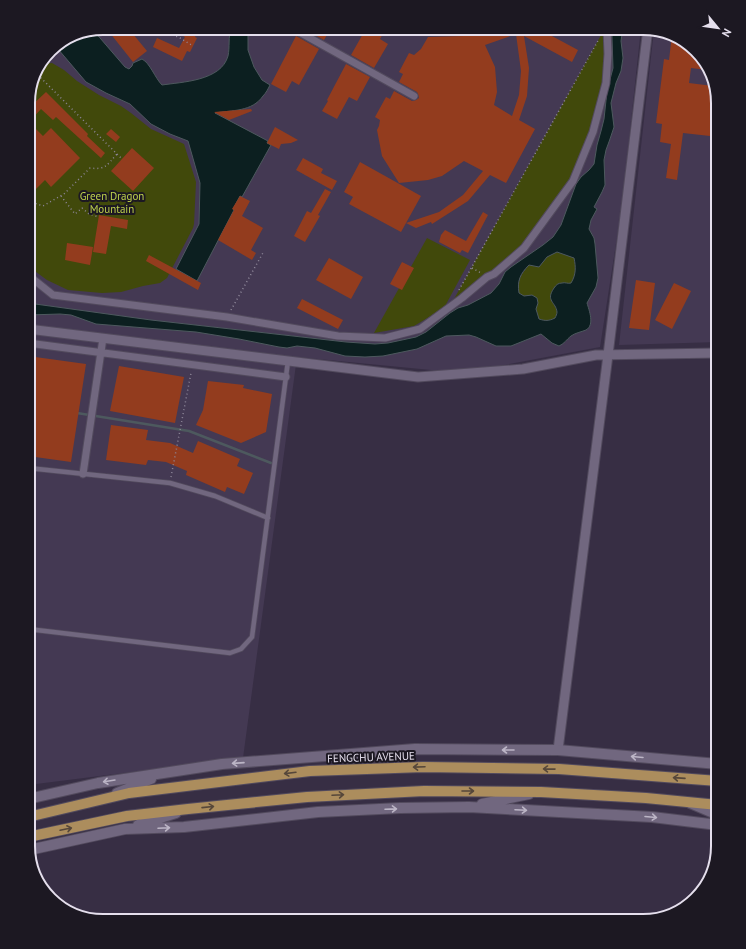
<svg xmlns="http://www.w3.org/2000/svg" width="746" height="949" viewBox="0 0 746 949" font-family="'PT Sans',sans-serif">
<rect width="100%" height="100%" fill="#372e44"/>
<path fill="#443953" d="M103,28H641L622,205L600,347L462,373L297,357L243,758L36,784L28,786V97L36,69L53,47Z
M654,30L681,38L706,61L718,103V342L619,345Z"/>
<path fill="#41490b" d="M605,28L606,83L573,181L524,248L449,308Z
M52,63L64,70L77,81L99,95L121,106L131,113L151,129L184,144L196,182L194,224L193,228L167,278L160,283L143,286L121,292L102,293L68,290L47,280L28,266V97L36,69L40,64Z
M427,238L470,260L444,308L414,326L374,333Z
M557,252L574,258C576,267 576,276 571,284C568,284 565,282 562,283C558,283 556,285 554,288C546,300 556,303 557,312C557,314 556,316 556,318C549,321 545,321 539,319L536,309L538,303L532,295L523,296L519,293C517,281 521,274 529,265L539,267L547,257Z"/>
<path fill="#0c1f20" stroke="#4d595e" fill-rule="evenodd" d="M231,28L248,30V50L254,67L262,80L270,85C268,89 266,93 263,96C252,112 232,110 215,113L268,141L267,143L271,145L242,197L240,196L233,209L234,210L197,281L176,269L199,224L200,183L188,141L170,134L151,124L130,104L106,93L86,82L58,49V45L94,31L125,67L129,69L132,66L133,63L142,59C150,63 155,78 162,85C182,82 221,81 228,56C230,47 228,37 231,28Z
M612,28H623L621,41L623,58L621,71L616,83L611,103L614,127L610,139L606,150L604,160L605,185L602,192L594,207L597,209L591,220L589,229L594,238L595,244L598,278L596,287L587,303C589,310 595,325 586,330C581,332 575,333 571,336C566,340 565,343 559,346L552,343L541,334L511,346H496L476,337L469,335L446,336L417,349L383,356L365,357L345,356L315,348L297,346L287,348L279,347L239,339L196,332L96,324L71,315L60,314L28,315V303L151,320L346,342L375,344L388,343L416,337L426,332L450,313L458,308L468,305L491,293L499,284L505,272L511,267L543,245L553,237L561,225L576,184L581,177L589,170L594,164L597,145L601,131L604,119L607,91L613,68L612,38ZM557,252L574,258C576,267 576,275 571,283C568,284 565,282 562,283C558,283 556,285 554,288C545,301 556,302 557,312C557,314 556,316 555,318C549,321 545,321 539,319L536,309L538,303L537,298L532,295L524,296L519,293C517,281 520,274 529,265L539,267L547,257Z"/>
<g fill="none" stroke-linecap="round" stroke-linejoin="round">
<path stroke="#4d595e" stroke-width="2.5" d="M77,413L189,431L271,463"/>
</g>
<path fill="#933c1e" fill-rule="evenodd" d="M106,28H128L147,51L133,62Z
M169,28H199L195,37L197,38L190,52L187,51L182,61L153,47L157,38L179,48L185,37Z
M302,28H331L324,40Z
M367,28H386L380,39L388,44L374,68L351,55L364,32L365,33Z
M462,28H537L578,50L572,62L524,36L529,68L527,96L519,120L535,129L506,183L490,175L468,201L432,224L431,222L416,228L406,223L401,232L349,204L353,197L344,192L360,162L421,196L406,223L439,212L463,195L483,171L464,161L442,176L428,180L399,183L382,156L377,130L379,126L380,120L375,117L386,97L390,99L394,91L412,101L416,100L419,98L418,94L417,92L399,82L403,74L399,72L409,53L414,55L421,49L428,37L464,36ZM516,34L521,71L519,95L512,116L494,105L497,92L495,67L485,45Z
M672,35L681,38L706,61L708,70L691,68L689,83L713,86L715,92L710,136L683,133L677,180L666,178L671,144L660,142L662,124L656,123L664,59L669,60Z
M296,36L319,49L299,85L292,81L286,92L271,84Z
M346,64L370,77L357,101L349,97L337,119L322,111L328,101L327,100Z
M46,92L88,134L87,136L105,153L101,158L56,117L53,120L41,109L29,122L43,136L51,128L80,158L51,187L45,180L28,197V174L33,169L28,164V109Z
M251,109L252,111L229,120L214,112Z
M275,127L298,140L291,143L281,144L279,149L267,143Z
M111,129L120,137L116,142L106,134Z
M132,148L154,168L133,191L111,171Z
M303,158L323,169L321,173L337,181L332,190L296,170Z
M325,189L331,192L318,215L320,216L305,242L294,236L307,211L311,213Z
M240,196L250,201L242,216L263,228L251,250L256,253L252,260L218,240L234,210L232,209Z
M483,212L488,215L468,253L462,250L460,253L439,242L441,235L445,230L466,241Z
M99,215L128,220L127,229L111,226L106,254L93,252Z
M67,243L93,247L90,265L65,260Z
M149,255L201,283L198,290L146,261Z
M329,258L363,277L351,299L316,280Z
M402,262L414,268L402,290L390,284Z
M636,280L655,283L649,330L629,328Z
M674,283L691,291L672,329L655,320Z
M302,299L343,320L338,329L297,308Z
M28,356L86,364L71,462L28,456Z
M119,366L184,377L175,423L110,411Z
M208,381L244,385L243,388L272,394L266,432L241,443L196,425L203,410Z
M111,425L148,430L146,440L170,443L193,453L198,441L240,459L237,466L253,473L244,494L227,487L225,492L186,475L187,471L166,462L148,460L146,465L106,460Z"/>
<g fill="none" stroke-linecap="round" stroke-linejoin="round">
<defs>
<path id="service" d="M28,468L170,483L215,496L268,518
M28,629L230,653L241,649L252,637L288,361"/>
<path id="pedestrian" d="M234,28L248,30
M292,28L414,96
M28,275L53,295L227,317L338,336L385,338L420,329L462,298L487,277L494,274L524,248L573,181L593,132L606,83L608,54L607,28
M28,343L286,377
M83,474L103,338"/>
<path id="minor" d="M28,329L418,377L523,369L596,355L718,353
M558,750L608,355L648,28"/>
<path id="tertiary" d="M117,793L151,779
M28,799L98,783L222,764L415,749L558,750L718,764
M690,803L718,815
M482,804L529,794
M138,825L176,813
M29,850L125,829L184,827L318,812L400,808L469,807L652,817L718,825"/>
<path id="primary" d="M28,817L129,793L310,771L423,767L559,769L718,781
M28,837L127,816L188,809L307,797L424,791L541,792L646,798L718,805"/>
</defs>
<use href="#service" stroke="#524a5d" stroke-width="6"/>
<use href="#pedestrian" stroke="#524a5d" stroke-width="9"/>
<use href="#minor" stroke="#524a5d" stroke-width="11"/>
<use href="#tertiary" stroke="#524a5d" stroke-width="12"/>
<use href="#primary" stroke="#524a5d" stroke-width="12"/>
<path stroke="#8e8799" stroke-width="1.5" stroke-dasharray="1 3" stroke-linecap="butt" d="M158,28L180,38L193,46
M35,72L122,159
M61,196L75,214L82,208L89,214L99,217
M28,201L43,206L64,194L90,168C106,170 107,165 117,154
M472,268L481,273
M459,290L599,39
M231,310L264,251
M171,477L191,373"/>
<use href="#service" stroke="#71677f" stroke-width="4.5"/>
<use href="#pedestrian" stroke="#71677f" stroke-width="7"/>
<use href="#minor" stroke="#71677f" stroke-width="9"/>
<use href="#tertiary" stroke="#71677f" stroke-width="10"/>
<use href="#primary" stroke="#ac8d5d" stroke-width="10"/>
</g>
<defs><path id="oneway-shaft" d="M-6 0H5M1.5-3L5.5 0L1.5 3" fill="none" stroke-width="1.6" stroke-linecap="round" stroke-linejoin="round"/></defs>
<g stroke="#bcb5c6">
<use href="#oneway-shaft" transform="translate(508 750) rotate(-180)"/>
<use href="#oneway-shaft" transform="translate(637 757) rotate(-175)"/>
<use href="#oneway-shaft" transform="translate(238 763) rotate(176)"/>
<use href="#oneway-shaft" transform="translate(109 781) rotate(171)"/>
<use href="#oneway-shaft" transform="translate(391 809) rotate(-2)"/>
<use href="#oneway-shaft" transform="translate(521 810) rotate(3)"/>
<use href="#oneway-shaft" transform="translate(651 817) rotate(5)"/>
<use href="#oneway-shaft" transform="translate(164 828) rotate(-3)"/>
</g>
<g stroke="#56473a">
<use href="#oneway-shaft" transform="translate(419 767) rotate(178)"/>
<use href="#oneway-shaft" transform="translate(549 769) rotate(-179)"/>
<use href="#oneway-shaft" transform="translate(290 773) rotate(173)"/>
<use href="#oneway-shaft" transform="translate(679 778) rotate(-176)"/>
<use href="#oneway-shaft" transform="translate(468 791)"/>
<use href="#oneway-shaft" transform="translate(338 795) rotate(-3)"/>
<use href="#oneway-shaft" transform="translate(208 807) rotate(-6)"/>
<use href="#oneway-shaft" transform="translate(66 829) rotate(-12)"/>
</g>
<g text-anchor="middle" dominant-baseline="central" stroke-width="4" stroke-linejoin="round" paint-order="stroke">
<g font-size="11" fill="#bdd04c" stroke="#1c1822">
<text x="112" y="196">Green Dragon<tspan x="112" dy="13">Mountain</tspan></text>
</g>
<g font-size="11" fill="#e5dfed" stroke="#1c1822">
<text transform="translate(371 757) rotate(-2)">FENGCHU AVENUE</text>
</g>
</g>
<path d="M0 0H746V949H0ZM103 35H643A68 68 0 0 1 711 103V846A68 68 0 0 1 643 914H103A68 68 0 0 1 35 846V103A68 68 0 0 1 103 35Z" fill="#1c1822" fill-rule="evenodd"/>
<path fill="none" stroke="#e5dfed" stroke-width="2" d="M103 35H643A68 68 0 0 1 711 103V846A68 68 0 0 1 643 914H103A68 68 0 0 1 35 846V103A68 68 0 0 1 103 35Z"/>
<g transform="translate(718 28) rotate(119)" stroke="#1c1822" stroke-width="3" paint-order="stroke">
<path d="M0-3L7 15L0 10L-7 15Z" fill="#e5dfed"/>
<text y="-6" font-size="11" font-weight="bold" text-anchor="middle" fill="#e5dfed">N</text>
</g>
</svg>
